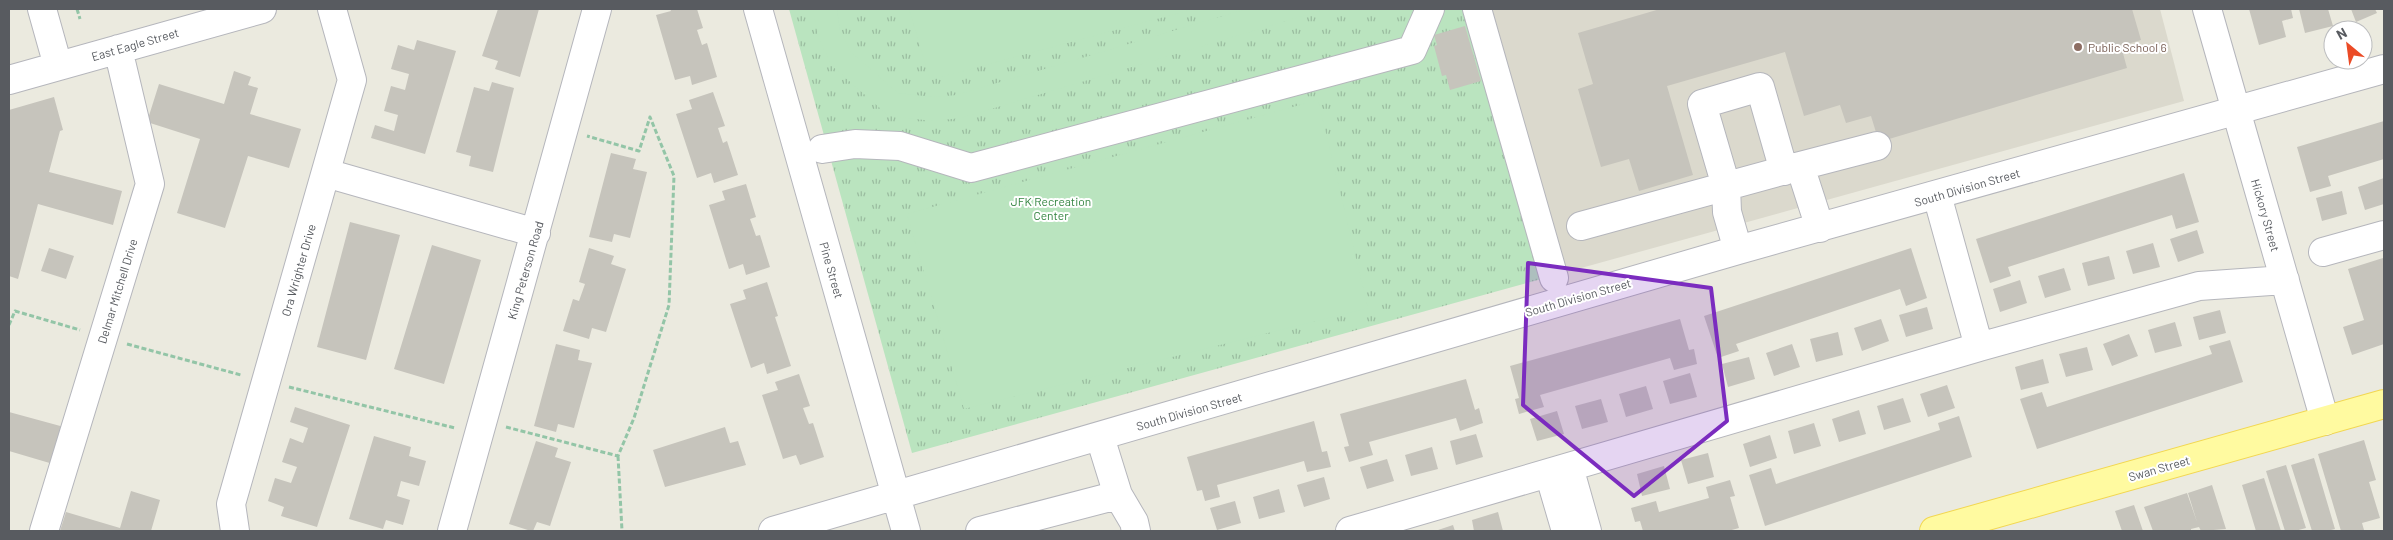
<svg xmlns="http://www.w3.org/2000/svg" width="2393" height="540" viewBox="0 0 2393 540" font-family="Barlow,sans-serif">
<defs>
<pattern id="grass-tufts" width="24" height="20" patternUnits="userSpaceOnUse" patternTransform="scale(1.25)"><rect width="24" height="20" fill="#bae4bf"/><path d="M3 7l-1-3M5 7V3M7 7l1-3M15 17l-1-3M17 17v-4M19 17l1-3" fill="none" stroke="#9abc9f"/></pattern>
</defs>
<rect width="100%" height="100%" fill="#ebeadf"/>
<path fill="#dbd9cd" d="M1470,9H2160L2184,101L1545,278Z"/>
<path fill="url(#grass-tufts)" d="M789,9H1470L1545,278L912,453Z"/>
<path fill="#bae4bf" d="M813,9H837L840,30L851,52L898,93L933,97L957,95L1246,9H1326L961,118L933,121L889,116L832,66L818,37Z
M909,9H1194L930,80Z
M1318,100L1368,308L964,409L907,214Z"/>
<path fill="#c6c4bc" d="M498,9H539L520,77L495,69L498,61L482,56Z
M670,9H697L703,28L697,30L702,45L707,43L717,77L692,85L690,76L675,80L656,15L671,11Z
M1660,9H2132L2141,40L2121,46L2127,68L1879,142L1871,116L1846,123L1840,105L1804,116L1785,52L1667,86L1693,175L1639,191L1629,159L1601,167L1578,89L1593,84L1578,33Z
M2249,9H2291L2293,18L2282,21L2286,37L2259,45Z
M2299,9H2328L2333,26L2305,33Z
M2351,9H2375L2377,13L2356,22Z
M1465,26L1481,81L1450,90L1446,75L1442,76L1434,46L1437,45L1434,35Z
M417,40L456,51L425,154L371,138L375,125L394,131L398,115L384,111L391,86L405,90L409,74L391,69L398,45L414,50Z
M234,71L251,77L248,85L258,88L250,114L301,129L289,168L248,156L225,228L177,213L200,139L147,122L159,84L224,104Z
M492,82L514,88L493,172L469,166L471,156L456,152L474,87L489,91Z
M713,92L725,126L718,128L723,143L727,141L738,175L714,183L711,173L697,178L676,114L692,109L689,100Z
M54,97L63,130L60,131L49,172L122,191L113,225L38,204L18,279L9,276V110Z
M2384,121V159L2328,176L2331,186L2310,192L2297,147Z
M611,153L636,159L633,169L647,172L630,238L614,234L612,242L589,237Z
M2184,173L2199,222L2176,229L2172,215L2008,267L2011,276L1990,283L1976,239Z
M2384,178V204L2365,210L2358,187Z
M746,184L756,217L750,219L756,236L760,235L770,267L746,275L743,264L729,269L709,205L725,200L722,191Z
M2342,191L2347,214L2322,221L2316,198Z
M350,222L400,235L366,360L317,347Z
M2197,230L2204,253L2178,262L2170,239Z
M2153,243L2160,267L2133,274L2126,251Z
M432,245L481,260L444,384L394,369Z
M49,248L74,256L66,279L41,271Z
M589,248L614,256L611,264L626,269L606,332L592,328L589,339L563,331L573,299L579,301L585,284L579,282Z
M1911,248L1927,298L1906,306L1900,289L1736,344L1739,351L1718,358L1704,316Z
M2109,256L2115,279L2088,286L2082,263Z
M2383,258L2384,344L2352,355L2343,327L2364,320L2348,269Z
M2064,268L2071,290L2045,298L2038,276Z
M2020,280L2027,303L2000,312L1993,289Z
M767,282L778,316L775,317L791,366L767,374L764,363L751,368L730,304L746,299L743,290Z
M1927,307L1933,329L1906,337L1899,315Z
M2220,310L2226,333L2199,340L2193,317Z
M1680,319L1689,350L1694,349L1697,364L1674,370L1670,358L1540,395L1544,407L1519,414L1515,399L1519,398L1510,366Z
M1881,319L1889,341L1862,351L1854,328Z
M2175,322L2182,346L2155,353L2148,330Z
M1838,332L1843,355L1816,362L1810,339Z
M2129,334L2138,356L2112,366L2103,344Z
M2230,340L2243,382L2037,449L2020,399L2042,392L2047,407L2212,354L2209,346Z
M556,344L580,350L578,360L592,363L574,428L558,424L556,432L534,426Z
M1792,344L1800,367L1774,376L1766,353Z
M2087,347L2093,370L2066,377L2059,354Z
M1749,357L1755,379L1728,387L1722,364Z
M2043,359L2049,383L2021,390L2015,367Z
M1690,373L1697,397L1670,404L1663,381Z
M799,374L810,406L803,408L809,424L813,423L824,457L800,465L796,455L783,459L762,395L778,390L775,382Z
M1466,379L1475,410L1479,408L1483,423L1460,431L1456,418L1369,442L1373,455L1349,462L1344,447L1349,446L1340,414Z
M1947,385L1955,408L1928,417L1920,394Z
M1646,386L1653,409L1626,417L1619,394Z
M1903,398L1911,422L1884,430L1877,406Z
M1601,399L1608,422L1582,429L1575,406Z
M295,407L350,425L317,527L281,516L284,507L268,501L275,478L291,483L297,467L282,462L290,438L303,443L308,428L290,422Z
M1859,410L1866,434L1839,442L1832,419Z
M1557,411L1564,434L1537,441L1530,419Z
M9,412L64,427L53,464L9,451Z
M1959,416L1972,457L1765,526L1749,475L1771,468L1776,484L1940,430L1938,423Z
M1314,421L1322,452L1327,451L1331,467L1307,472L1304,461L1217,485L1220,497L1205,501L1202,490L1197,491L1187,457Z
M1814,423L1821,446L1794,454L1788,431Z
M725,427L730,443L738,441L746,465L665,487L653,450Z
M1476,434L1483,457L1456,465L1450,441Z
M1770,435L1777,458L1750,467L1743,444Z
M374,436L411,447L409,456L426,461L419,486L401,481L397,496L410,500L403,525L386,520L383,529L349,519Z
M2364,440L2376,480L2369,482L2380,518L2362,523L2364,530L2341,531L2318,454Z
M536,441L558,448L555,457L571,462L550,526L537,522L533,531H531L509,524Z
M1432,447L1438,469L1411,476L1405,455Z
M1708,453L1714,477L1688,484L1681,460Z
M2314,458L2335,529L2327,531H2312L2291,465Z
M1387,459L1394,481L1367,489L1360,467Z
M2286,465L2306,528L2295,531H2285L2266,471Z
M1664,466L1670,489L1642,496L1637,474Z
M1324,477L1330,499L1304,507L1297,485Z
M2264,478L2281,531H2256L2242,485Z
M1730,480L1735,496L1730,497L1739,528L1728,531H1643L1640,521L1635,522L1631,508L1656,501L1659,512L1709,498L1706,487Z
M2212,485L2226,529L2201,531L2199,527L2191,529V531H2153L2144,507L2187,493L2197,522L2188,493Z
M1279,489L1285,512L1259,519L1253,497Z
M131,491L160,500L151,531H60L66,512L120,528Z
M1235,501L1241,523L1217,530L1210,508Z
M2134,505L2143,531H2122L2115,511Z
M1498,512L1503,531H1474L1472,520Z
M1453,525L1455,531H1435Z"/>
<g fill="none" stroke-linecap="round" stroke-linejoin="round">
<defs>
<path id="minor" d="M42,9L58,66
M758,9L906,531
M1477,9L1554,278
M2207,9L2325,421
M9,80L262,9
M822,149L855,144L900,146L971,168L1412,50L1430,9
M326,173L536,233
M1581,226L1800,166
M1820,228L1800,166L1877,146
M1738,250L1727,212L1726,186L1702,104L1760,87L1784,171
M2323,252L2384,235
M1979,347L2199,286L2285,280
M1100,437L1118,495
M1569,467L1587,531
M1549,473L1566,531
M44,531L150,184L118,49
M235,531L231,504L352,80L332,9
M452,531L597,9
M773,531L1738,250L2384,69
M980,531L1118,495L1134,522L1136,531
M1350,531L1979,347L1937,195"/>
<path id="major" d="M1934,531L2384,404"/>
</defs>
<use href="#minor" stroke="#b5b6bc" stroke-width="30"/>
<use href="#major" stroke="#f2d751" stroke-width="30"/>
<path stroke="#93c5a7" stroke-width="3" stroke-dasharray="5 2.5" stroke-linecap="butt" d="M77,9L80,19
M9,325L15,311L80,330
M127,344L241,375
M289,387L455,428
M506,427L618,456L634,418L669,305L674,176L650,117L639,151L587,136
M618,456L622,531"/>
<use href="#minor" stroke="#fff" stroke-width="28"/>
<use href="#major" stroke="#fffaa0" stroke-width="28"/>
</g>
<path fill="#7b2cbf" fill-opacity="0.2" stroke="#7b2cbf" stroke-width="4" stroke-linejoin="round" d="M1528,263L1711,288L1727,421L1634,496L1523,405Z"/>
<circle fill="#8d6e63" stroke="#fff" stroke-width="2" cx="2078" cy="47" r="5"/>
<g text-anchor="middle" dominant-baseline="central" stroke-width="4" stroke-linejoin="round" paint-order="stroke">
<g font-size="12" fill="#585b60" stroke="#fff">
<text transform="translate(135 44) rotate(-16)">East Eagle Street</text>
<text transform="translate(1967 187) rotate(-16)">South Division Street</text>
<text transform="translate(2266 215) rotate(74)">Hickory Street</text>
<text transform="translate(298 270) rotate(-74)">Ora Wrighter Drive</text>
<text transform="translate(525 270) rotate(-74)">King Peterson Road</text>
<text transform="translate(832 270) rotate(74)">Pine Street</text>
<text transform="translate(117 291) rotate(-73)">Delmar Mitchell Drive</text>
<text transform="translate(1578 297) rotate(-16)">South Division Street</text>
<text transform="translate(1189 411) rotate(-16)">South Division Street</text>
<text transform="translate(2159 468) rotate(-16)">Swan Street</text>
</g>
<g font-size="12" fill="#785e54" stroke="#fff" text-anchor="start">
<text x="2088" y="47">Public School 6</text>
</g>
<g font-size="12" fill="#338440" stroke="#fff">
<text x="1051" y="201">JFK Recreation<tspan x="1051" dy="14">Center</tspan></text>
</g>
</g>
<rect width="2393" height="540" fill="none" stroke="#585b60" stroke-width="20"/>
<g transform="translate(2348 45) rotate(331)"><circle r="24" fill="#ffffff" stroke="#bcbdbf"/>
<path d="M0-4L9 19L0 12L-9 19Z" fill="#eb4b26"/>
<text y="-8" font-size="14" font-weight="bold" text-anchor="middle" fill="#585b60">N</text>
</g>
</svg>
